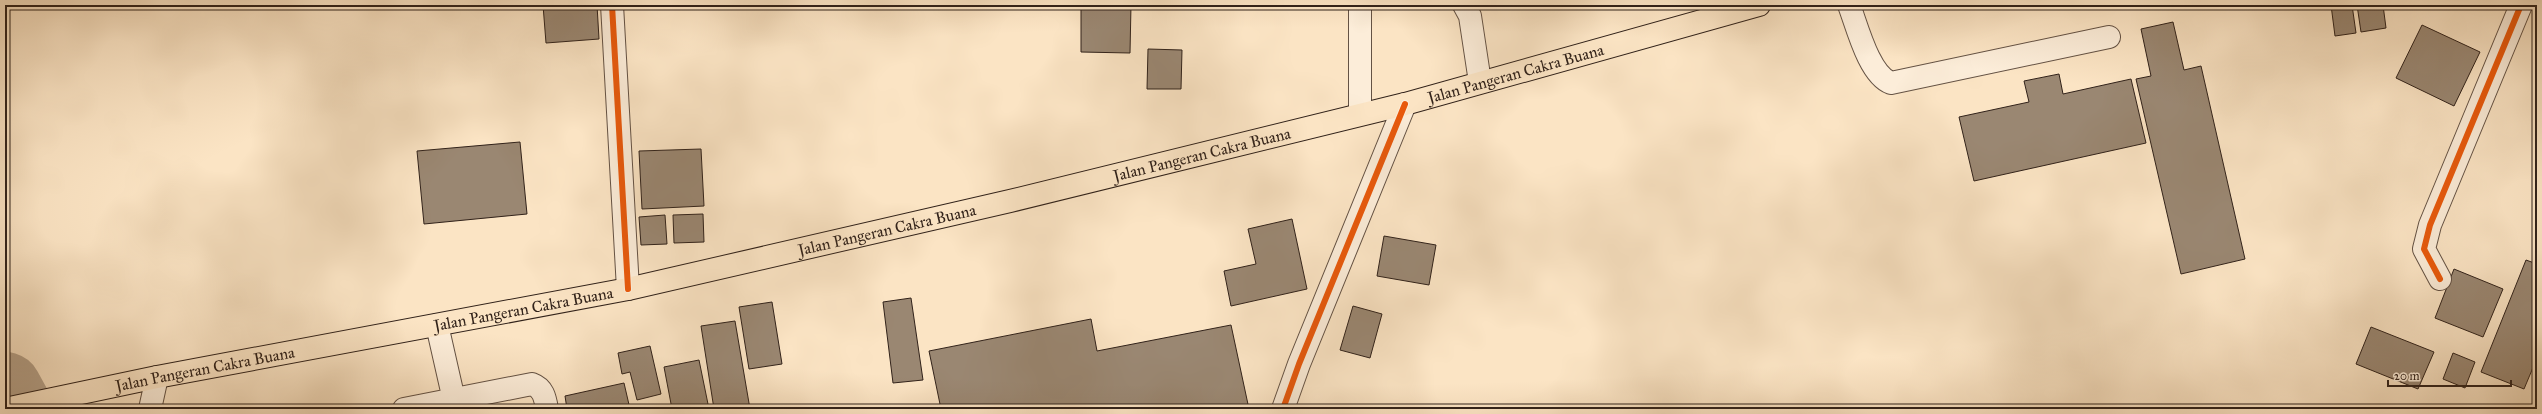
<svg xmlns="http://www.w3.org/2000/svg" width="2542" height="414" viewBox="0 0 2542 414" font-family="'IM FELL Great Primer',serif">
<rect width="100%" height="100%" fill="#fbe4c4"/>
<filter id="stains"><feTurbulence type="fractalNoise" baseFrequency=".005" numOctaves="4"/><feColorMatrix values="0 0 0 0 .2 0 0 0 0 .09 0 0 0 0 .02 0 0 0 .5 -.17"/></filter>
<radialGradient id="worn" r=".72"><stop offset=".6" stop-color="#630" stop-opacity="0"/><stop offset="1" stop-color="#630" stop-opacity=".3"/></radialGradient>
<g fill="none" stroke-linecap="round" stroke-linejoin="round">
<path stroke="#b6a28a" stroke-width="74" d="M5,389L16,409"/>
</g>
<path fill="#9a8772" stroke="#31221a" d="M543,5H597L599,39L546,43Z
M1081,5H1131L1130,53L1081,52Z
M2331,5H2352L2356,33L2335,36Z
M2357,5H2383L2386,28L2361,32Z
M2173,22L2184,70L2201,66L2245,259L2181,274L2136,79L2151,76L2141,29Z
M2422,25L2480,52L2454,106L2396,78Z
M1148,49L1182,50L1181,89H1147Z
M2059,74L2063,94L2131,79L2146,143L1974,181L1959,117L2029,102L2024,81Z
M520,142L527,214L424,224L417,151Z
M701,149L704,206L642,209L639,151Z
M703,214L704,242L674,243L673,215Z
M665,215L667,244L641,245L639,217Z
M1292,219L1307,289L1231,306L1224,271L1256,264L1248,229Z
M1384,236L1436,245L1429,285L1377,276Z
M2526,260L2537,264V358L2524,389L2481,372Z
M2454,269L2503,289L2483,337L2435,318Z
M911,298L923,380L893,383L883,302Z
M772,302L782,364L749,369L739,307Z
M1353,306L1382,314L1370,358L1340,350Z
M1091,319L1097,351L1231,325L1249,409H941L929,351Z
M735,321L750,409H714L701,326Z
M2371,327L2434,352L2418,389L2356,364Z
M650,346L661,394L637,400L630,372L622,374L618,353Z
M2453,353L2475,362L2465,388L2443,379Z
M699,360L709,409H672L664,367Z
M624,383L630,409H567L565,396Z"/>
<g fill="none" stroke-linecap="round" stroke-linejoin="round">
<defs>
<path id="lane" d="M1360,5V113
M1464,5L1470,16L1480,82
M1849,5C1857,26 1869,75 1891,83L2109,37
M437,325L454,400
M150,409L157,377
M404,409L532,384C543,388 545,397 547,409"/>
<path id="street" d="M612,5L628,289
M2440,279L2424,249L2430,225L2521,5
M1283,409L1299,364L1405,104"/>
<g id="primary">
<path id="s1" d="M5,409L157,377L628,289L1010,201L1405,104L1759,5"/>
</g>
</defs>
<use href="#lane" stroke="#645244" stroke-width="24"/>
<use href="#street" stroke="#645244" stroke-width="24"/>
<use href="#primary" stroke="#31221a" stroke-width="24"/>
<use href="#lane" stroke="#fcedd9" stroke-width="22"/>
<use href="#street" stroke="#fcedd9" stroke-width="22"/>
<use href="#primary" stroke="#fbe4c4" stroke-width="22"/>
<defs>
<path id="cycleway" d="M612,5L628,289
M2440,279L2424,249L2430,225L2521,5
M1283,409L1299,364L1405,104"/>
</defs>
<use href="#cycleway" stroke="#fcedd9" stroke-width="8"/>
<use href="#cycleway" stroke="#e8590c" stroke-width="6"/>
</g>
<g text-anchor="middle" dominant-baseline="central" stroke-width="3" stroke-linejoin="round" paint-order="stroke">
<g font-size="16" fill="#31221a" stroke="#fcedd9">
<text stroke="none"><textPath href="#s1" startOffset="1548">Jalan Pangeran Cakra Buana</textPath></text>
<text stroke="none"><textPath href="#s1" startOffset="1224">Jalan Pangeran Cakra Buana</textPath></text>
<text stroke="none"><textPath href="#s1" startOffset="900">Jalan Pangeran Cakra Buana</textPath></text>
<text stroke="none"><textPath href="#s1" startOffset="528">Jalan Pangeran Cakra Buana</textPath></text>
<text stroke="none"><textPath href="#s1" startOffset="204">Jalan Pangeran Cakra Buana</textPath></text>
</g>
</g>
<rect width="2542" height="414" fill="none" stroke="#fbe4c4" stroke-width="20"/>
<rect x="6" y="6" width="2530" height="402" fill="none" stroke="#31221a" stroke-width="2"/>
<rect x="10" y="10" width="2522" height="394" fill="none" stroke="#31221a"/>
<path d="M2388 380v6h123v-6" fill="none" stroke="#31221a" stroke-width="2"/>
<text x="2394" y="380" font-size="12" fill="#31221a" stroke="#fcedd9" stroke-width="3" paint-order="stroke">20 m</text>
<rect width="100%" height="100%" filter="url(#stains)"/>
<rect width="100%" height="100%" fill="url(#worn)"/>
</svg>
